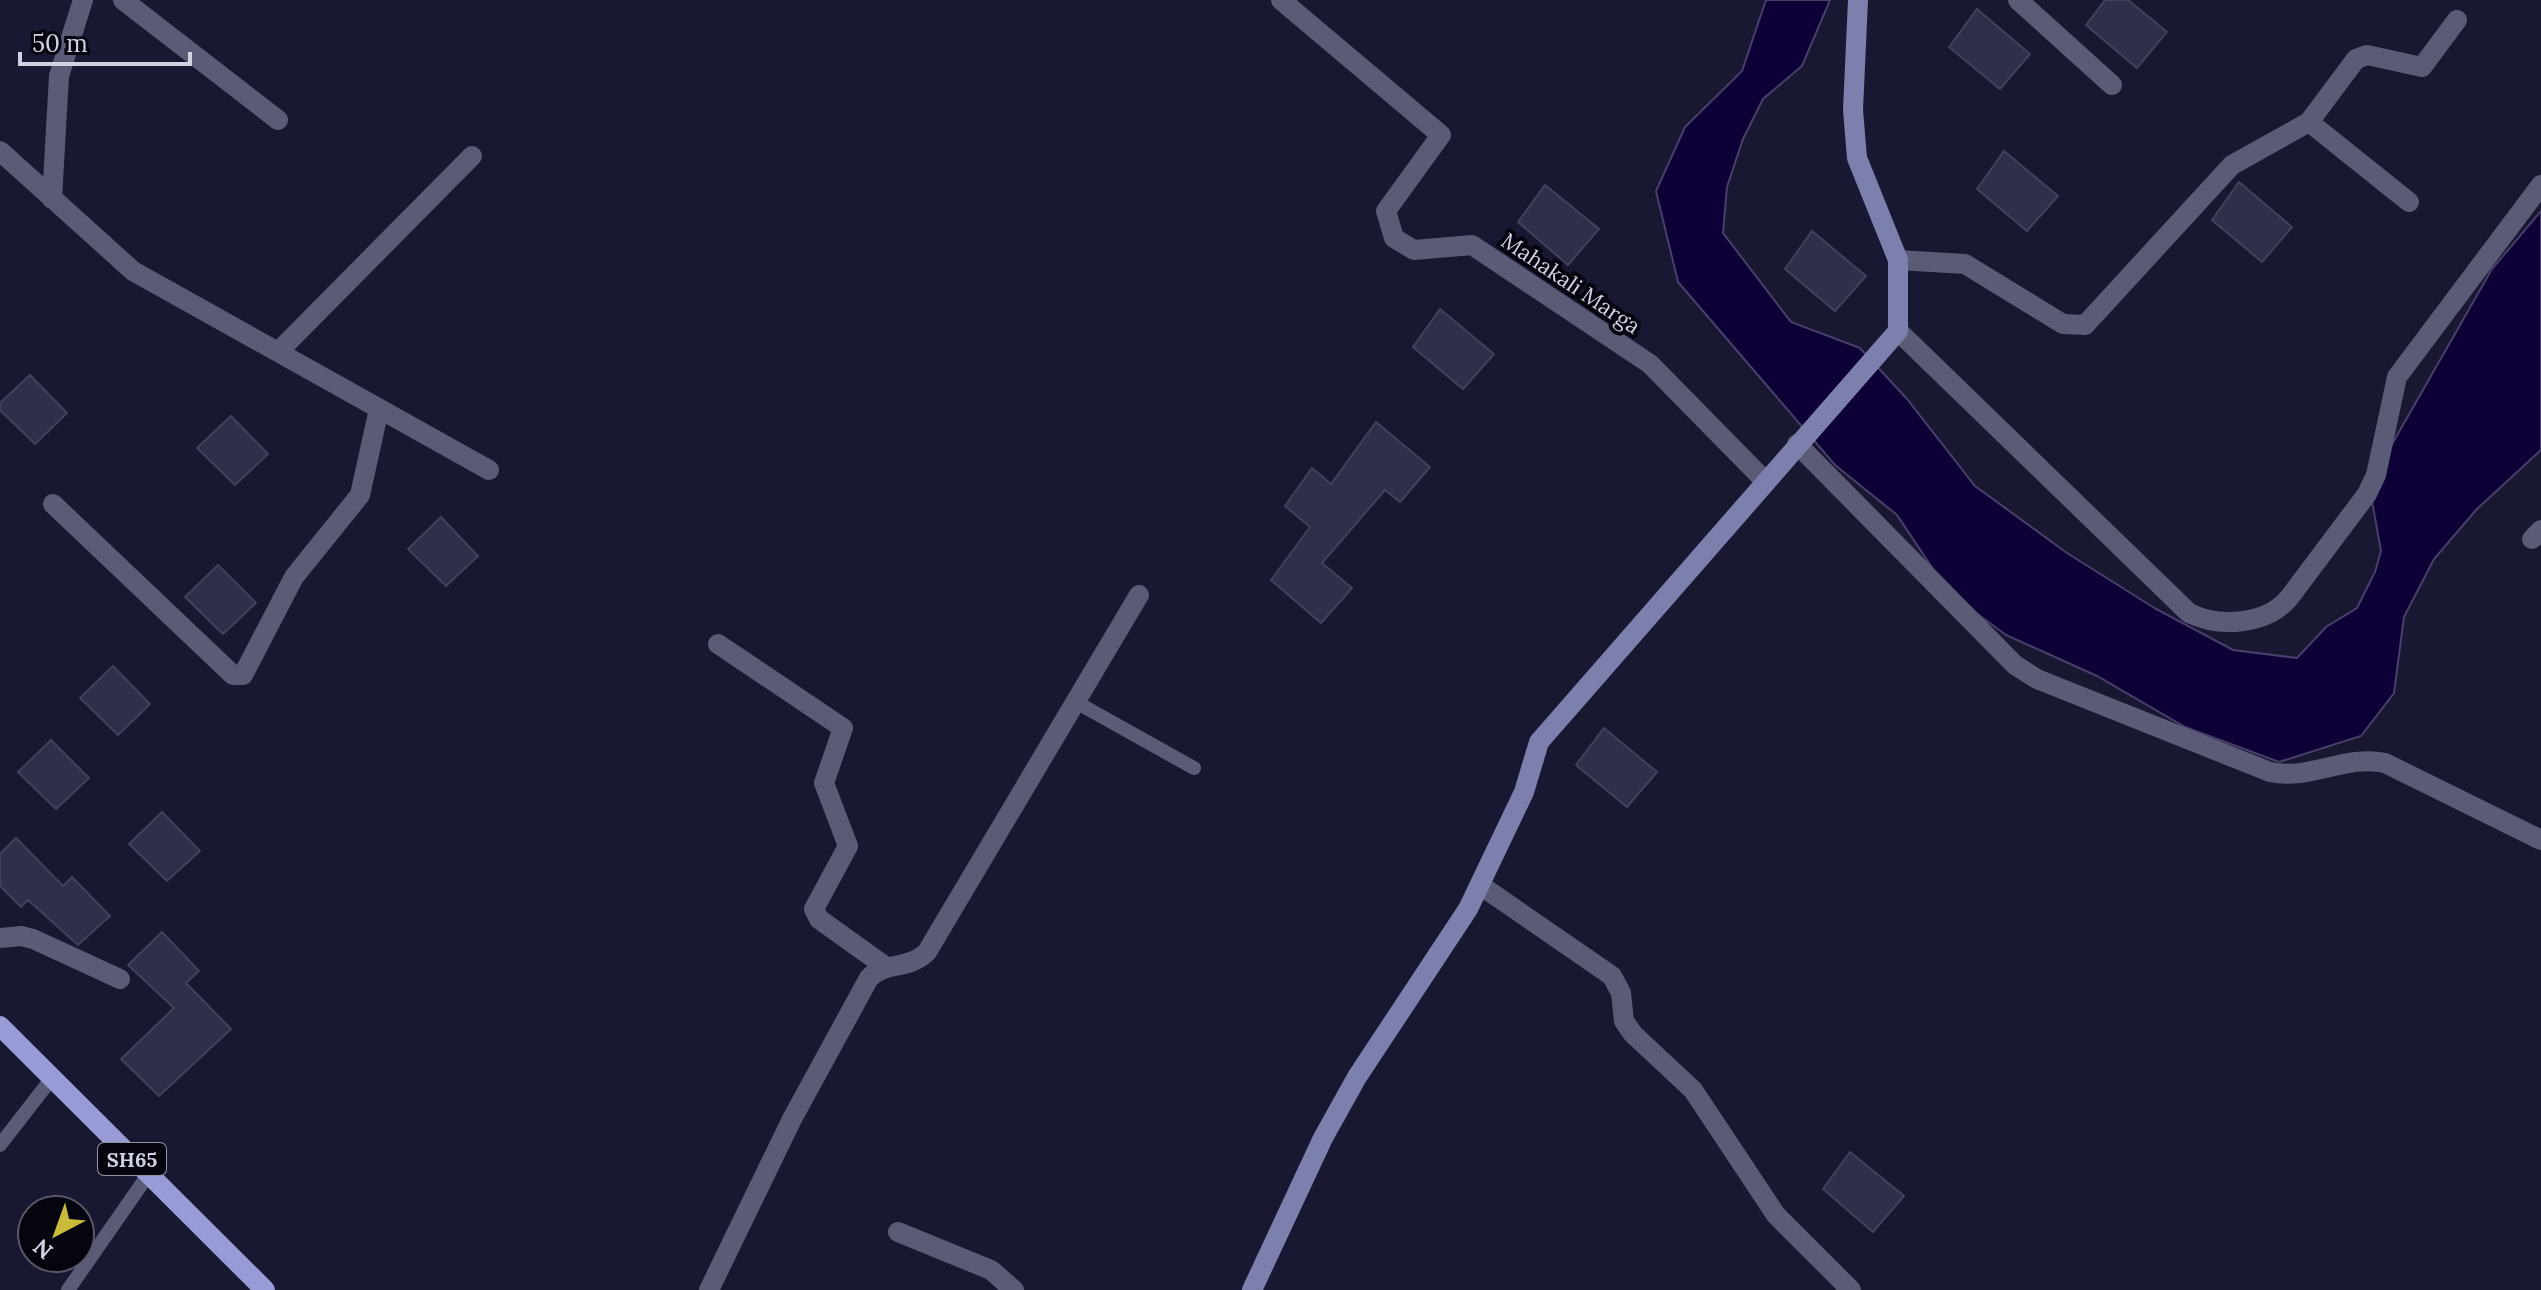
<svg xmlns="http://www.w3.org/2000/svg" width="2541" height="1290" viewBox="0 0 2541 1290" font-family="Lora,serif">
<rect width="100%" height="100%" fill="#191832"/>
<path fill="#0d0037" stroke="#483f6b" stroke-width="2" d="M1766,0H1830L1802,66L1763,99L1743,139L1727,187L1723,233L1791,322L1860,348L1907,399L1975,486L2067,553L2156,609L2233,650L2297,658L2326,627L2357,608L2375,572L2381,551L2372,501L2387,453L2492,269L2541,211V450L2476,510L2434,559L2404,617L2394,693L2361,736L2279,762L2185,727L2097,676L2006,635L1949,593L1897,515L1835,465L1678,282L1656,191L1685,127L1742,71Z"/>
<path fill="#2e2f4a" stroke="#40415d" stroke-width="2" d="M2105,0H2128L2167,32L2137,68L2086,25Z
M1977,9L2030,54L2000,89L1949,47Z
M2004,151L2058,196L2027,231L1977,189Z
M2239,182L2292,227L2262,262L2212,220Z
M1545,185L1599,229L1568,265L1518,222Z
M1812,231L1866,276L1835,311L1785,269Z
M1440,309L1494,354L1463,389L1413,347Z
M30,375L67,413L35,444L0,410V403Z
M231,416L268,454L235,485L197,448Z
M1376,422L1430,467L1400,502L1385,490L1322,563L1352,588L1321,623L1271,580L1310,527L1285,506L1312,468L1331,484Z
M441,517L478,556L446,586L408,549Z
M218,565L256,603L223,634L185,597Z
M113,666L150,704L118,735L80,698Z
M1604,728L1657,772L1627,807L1576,765Z
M51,740L89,778L56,809L18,772Z
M162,812L200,851L167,881L129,844Z
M16,838L63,886L72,877L110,916L78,945L28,900L21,907L0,886V854Z
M162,932L199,971L186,983L231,1029L159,1096L121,1059L174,1008L128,965Z
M1850,1152L1904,1196L1873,1232L1823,1189Z"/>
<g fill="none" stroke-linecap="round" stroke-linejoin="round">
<path stroke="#5a5b77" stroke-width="14" d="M1074,701L1194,768
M0,1145L52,1078
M68,1290L148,1175"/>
<path stroke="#5a5b77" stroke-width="20" d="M123,0L278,120
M1281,0L1441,135L1386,211L1394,238L1414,250L1472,245L1650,364L1766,482
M2018,0L2112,85
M2309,122L2409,202
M0,151L133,271L489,470
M52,199L59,76L83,0
M1898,260L1965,264L2063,324L2085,325L2232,165L2309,122L2356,59L2367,55L2422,67L2457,20
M1898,331L2189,613C2220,628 2266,625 2289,598L2367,494L2376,475L2397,377L2541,185
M278,352L472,156
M1797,444L2015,665L2037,679L2270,772C2309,781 2346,754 2385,763L2541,840
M53,504L233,675H243L294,577L360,495L379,409
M2532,539L2541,530
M718,644L843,728L824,783L848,846L814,909L819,919L886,967
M1480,885L1612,976L1621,993L1624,1021L1633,1034L1693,1090L1776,1215L1851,1290
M0,938L21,936L33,939L120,979
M898,1232L991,1270L1014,1290
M709,1290L792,1119L869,978C886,961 909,970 927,952L1139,595"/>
<path stroke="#7d7fac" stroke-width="20" d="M1252,1290L1323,1138L1357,1077L1468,909L1524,792L1539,742L1898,331V260L1857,158L1853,110L1858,0"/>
<path stroke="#989bd5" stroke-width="20" d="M0,1026L265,1290"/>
</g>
<g text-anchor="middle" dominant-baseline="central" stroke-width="8" stroke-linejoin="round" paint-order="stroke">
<rect fill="#050510" stroke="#9494a4" stroke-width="2" x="98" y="1143" width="68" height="32" rx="6"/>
<g font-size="20" font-weight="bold" fill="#d1d2e4">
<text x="132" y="1159">SH65</text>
</g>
<g font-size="22" fill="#d1d2e4" stroke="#050510">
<text transform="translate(1571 283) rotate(34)">Mahakali Marga</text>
</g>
</g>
<g transform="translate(56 1234) rotate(221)"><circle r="38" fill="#050510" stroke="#575765" stroke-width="2"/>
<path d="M0-6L14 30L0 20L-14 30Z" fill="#caba3a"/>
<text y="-12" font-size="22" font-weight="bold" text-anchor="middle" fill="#d1d2e4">N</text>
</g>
<path d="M20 52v12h170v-12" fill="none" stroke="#d1d2e4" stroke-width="4"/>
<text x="32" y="52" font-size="24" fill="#d1d2e4" stroke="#050510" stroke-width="6" paint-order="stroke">50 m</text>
</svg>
